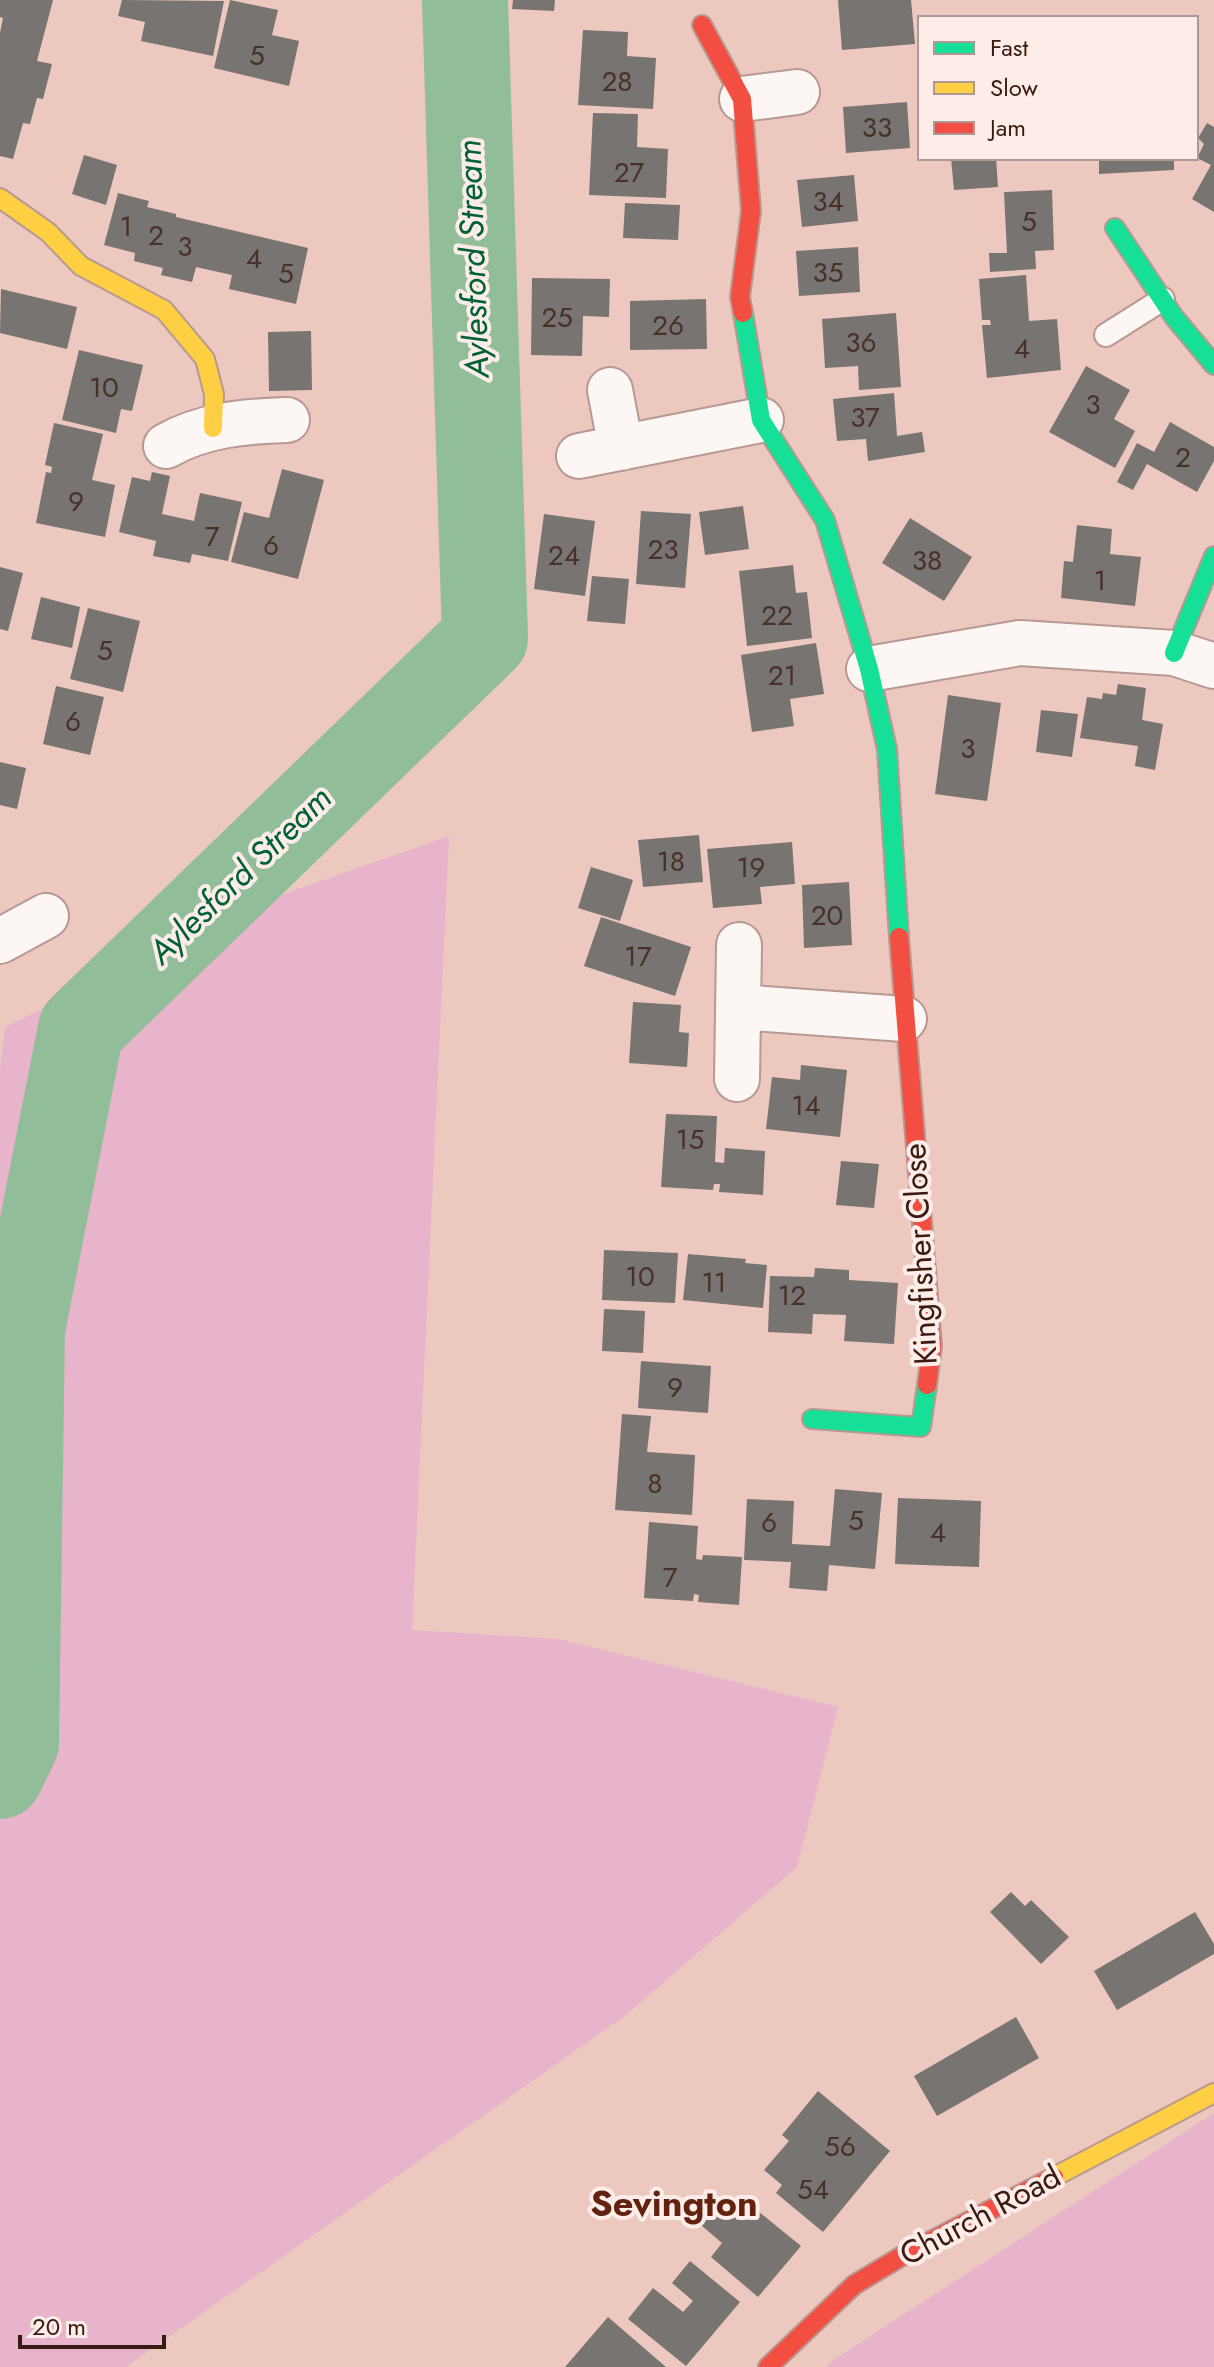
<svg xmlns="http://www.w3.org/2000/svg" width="1214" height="2367" viewBox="0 0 1214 2367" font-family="Jost,sans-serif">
<rect width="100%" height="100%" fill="#ecc8bf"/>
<path fill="#e8b4cb" d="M449,836L412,1630L558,1639L838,1707L797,1867L626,2015L126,2367H0V1792L49,1724L0,1631V1069L5,1027L267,900Z
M1214,2113V2367H826L832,2361Z"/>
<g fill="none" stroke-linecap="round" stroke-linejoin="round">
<path stroke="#92bd99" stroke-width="86" d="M0,1776L16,1743L22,1329L81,1029L485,638L465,0"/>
</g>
<path fill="#787472" d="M0,0H53L37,61L52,64L43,99L37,98L30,124L23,123L13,159L0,156V33L3,18L0,17Z
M122,0L224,1L213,56L141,41L145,22L118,16Z
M230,0L278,10L272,35L299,41L289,86L214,68Z
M513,0H555L554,11L512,9Z
M838,0H911L915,44L842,50Z
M583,30L628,32L627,56L656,58L653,109L578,105Z
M907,102L910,148L846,153L843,107Z
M593,113L638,114L637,147L668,149L666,198L589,195Z
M1207,123L1214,127V212L1192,199L1211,165L1197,158L1204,144L1198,138Z
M84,155L117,165L106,205L72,194Z
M951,158H996L998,187L954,190Z
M1099,158H1174V170L1099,174Z
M854,175L858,221L802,227L797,180Z
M1052,190L1054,250L1035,251L1036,269L990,272L989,253H1007L1004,192Z
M118,193L149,201L147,207L176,214V217L308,248L296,304L229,289L232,275L196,267L192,282L161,275L163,268L134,261L135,253L104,245Z
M625,203L680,205L678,240L623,238Z
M858,247L860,292L799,296L796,251Z
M1026,275L1029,321L1057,319L1061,370L987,378L982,325H991L990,320H982L979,279Z
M532,278L610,279L609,317L583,316L582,356L531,355Z
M1,289L77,307L67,349L0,333Z
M706,299L707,349L630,350V301Z
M896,313L901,387L859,390L858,366L825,368L822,319Z
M311,331L312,390L269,391L268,332Z
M79,350L143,365L132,411L121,409L116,433L62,420Z
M1086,366L1130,390L1114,419L1135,431L1115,468L1049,432Z
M894,393L897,436L922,432L925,452L868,461L866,439L837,441L833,399Z
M1170,422L1214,447V461L1197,492L1147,464L1133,490L1117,482L1137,443L1154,452Z
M54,423L103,434L92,480L115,485L105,537L36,523L46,472L51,473L52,467L45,465Z
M282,469L324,480L298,579L231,562L244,512L269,518Z
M152,472L170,476L162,514L194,521L200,493L242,502L228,561L192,554L190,563L153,556L156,541L119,532L132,477L150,481Z
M743,506L749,549L705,555L699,512Z
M641,511L691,514L685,588L636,584Z
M544,514L595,521L585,596L534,589Z
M910,518L972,557L944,601L882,563Z
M1077,525L1112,529L1110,554L1141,557L1135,606L1061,598L1064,561L1073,562Z
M793,565L796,593L807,592L812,638L747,646L739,571Z
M0,567L23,573L8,631L0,629Z
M592,576L629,579L625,624L587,621Z
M41,597L80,607L72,648L31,639Z
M88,608L140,621L123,692L70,679Z
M816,643L824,694L790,699L794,726L752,732L741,655Z
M1118,684L1146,688L1142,720L1163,724L1155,770L1135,766L1138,746L1080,738L1087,697L1102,699L1103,693L1116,695Z
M56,686L104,697L90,755L43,744Z
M948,695L1001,703L987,801L935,794Z
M1041,710L1078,714L1072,757L1036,752Z
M0,762L26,768L17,809L0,805Z
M699,835L703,882L643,887L638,840Z
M792,842L795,884L760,887L762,904L713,908L707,849Z
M591,867L633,880L620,921L578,908Z
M849,882L852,945L804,948L802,885Z
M601,917L691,947L675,996L584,966Z
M633,1002L681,1005L679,1032L689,1033L687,1067L629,1063Z
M801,1065L847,1070L840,1137L766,1129L772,1077L800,1080Z
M666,1114L717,1116L715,1162L724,1163L725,1148L765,1151L763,1195L719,1192L720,1184H714L713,1190L661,1187Z
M841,1161L879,1164L874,1208L836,1205Z
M604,1250L678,1253L675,1303L602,1300Z
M688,1254L746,1259L745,1263L767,1265L763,1308L683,1300Z
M815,1268L849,1270V1280L898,1283L894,1344L844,1341L846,1315L813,1314L812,1334L768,1332L770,1276L814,1277Z
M604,1309L645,1311L643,1353L602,1351Z
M641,1361L711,1366L708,1413L638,1408Z
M622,1414L651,1416L647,1452L695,1455L692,1515L615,1510Z
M835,1489L882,1493L875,1569L829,1565L827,1591L789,1588L791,1562L744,1560L747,1499L794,1501L792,1544L830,1546Z
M898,1498L981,1501L979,1567L895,1564Z
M649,1522L698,1526L696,1559L702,1560L703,1555L742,1557L739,1605L698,1602L699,1595L694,1594L693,1601L644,1598Z
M1011,1892L1025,1906L1031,1900L1069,1937L1041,1964L990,1912Z
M1195,1912L1214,1944V1954L1117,2010L1094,1971Z
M1016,2017L1039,2058L937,2116L914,2076Z
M818,2091L890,2151L823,2232L776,2193L782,2185L764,2170L789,2141L782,2135Z
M721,2202L742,2220L753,2207L801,2246L758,2297L711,2257L722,2243L701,2225Z
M690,2261L740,2302L686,2366L628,2319L653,2288L683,2312L693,2301L672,2283Z
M608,2317L666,2367H565Z"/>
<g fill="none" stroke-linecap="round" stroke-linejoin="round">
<defs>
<path id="lane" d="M1106,335L1163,299"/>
<path id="street" d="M742,99L797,92
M610,390L621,448
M166,446C202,425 246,421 287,420
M579,456L761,420
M869,669L1020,643L1174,653L1214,666
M0,941L46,916
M738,1007L904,1019
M737,1079L739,945"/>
<path id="fast" d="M1115,228L1174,317L1214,365
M743,313L761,420L825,520L869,669L887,749L899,937
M1174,653L1214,556
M812,1419L921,1427L927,1385"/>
<path id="slow" d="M0,198L48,232L81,266L164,310L205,359L214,394L213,428
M1054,2177L1214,2093"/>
<path id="jam" d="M702,25L742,99L751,211L740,297L743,313
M899,937L932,1346L927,1385
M768,2367L854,2285L902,2256L1054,2177"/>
</defs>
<use href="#lane" stroke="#b79992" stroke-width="26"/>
<use href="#street" stroke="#b79992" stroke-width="48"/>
<use href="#fast" stroke="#b79992" stroke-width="22"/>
<use href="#slow" stroke="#b79992" stroke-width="22"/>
<use href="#jam" stroke="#b79992" stroke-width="22"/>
<use href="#lane" stroke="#fcf7f5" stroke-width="22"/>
<use href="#street" stroke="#fcf7f5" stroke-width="44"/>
<use href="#fast" stroke="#16e098" stroke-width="18"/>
<use href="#slow" stroke="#ffcf43" stroke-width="18"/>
<use href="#jam" stroke="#f24e42" stroke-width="18"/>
</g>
<g text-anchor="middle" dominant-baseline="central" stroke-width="8" stroke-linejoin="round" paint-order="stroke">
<g font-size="28" fill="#49312b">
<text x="257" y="55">5</text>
<text x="617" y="81">28</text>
<text x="877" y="127">33</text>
<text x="629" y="172">27</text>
<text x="828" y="201">34</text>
<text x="1029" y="221">5</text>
<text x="126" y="226">1</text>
<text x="156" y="235">2</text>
<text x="185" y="246">3</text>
<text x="254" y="258">4</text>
<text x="828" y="272">35</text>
<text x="286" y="273">5</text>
<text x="557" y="317">25</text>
<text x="668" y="325">26</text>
<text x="861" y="342">36</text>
<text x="1022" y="348">4</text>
<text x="104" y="387">10</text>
<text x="1093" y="404">3</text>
<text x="865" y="417">37</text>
<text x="1183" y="457">2</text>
<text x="76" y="501">9</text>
<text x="212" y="536">7</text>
<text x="271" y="545">6</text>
<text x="663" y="549">23</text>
<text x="564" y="555">24</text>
<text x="927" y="560">38</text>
<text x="1100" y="580">1</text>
<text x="777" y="615">22</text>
<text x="105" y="650">5</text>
<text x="782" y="675">21</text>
<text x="73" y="721">6</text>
<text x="968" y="748">3</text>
<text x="671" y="861">18</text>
<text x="751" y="867">19</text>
<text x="827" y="915">20</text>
<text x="638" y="956">17</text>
<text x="806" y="1105">14</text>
<text x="690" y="1139">15</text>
<text x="640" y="1276">10</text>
<text x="714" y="1282">11</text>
<text x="792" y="1295">12</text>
<text x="675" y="1387">9</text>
<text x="655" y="1483">8</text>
<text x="856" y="1520">5</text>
<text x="769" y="1522">6</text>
<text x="938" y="1532">4</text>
<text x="670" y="1577">7</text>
<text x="840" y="2146">56</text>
<text x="813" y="2189">54</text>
</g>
<g font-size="32" fill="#391b13" stroke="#fdece8">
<text transform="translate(920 1254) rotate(-93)">Kingfisher Close</text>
<text transform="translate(980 2215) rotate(-28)">Church Road</text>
</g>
<g font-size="34" font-style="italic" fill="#006136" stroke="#fdece8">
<text transform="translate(473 259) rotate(-92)">Aylesford Stream</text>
<text transform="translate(240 875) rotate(-44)">Aylesford Stream</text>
</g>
<g font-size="36" font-weight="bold" fill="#632210" stroke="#fdece8">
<text x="674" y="2203">Sevington</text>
</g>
</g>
<rect x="918" y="16" width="280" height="144" fill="#fdece8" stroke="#af9893" stroke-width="2"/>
<rect x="934" y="42" width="40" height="12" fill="#16e098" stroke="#af9893" stroke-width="2"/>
<text x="990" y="56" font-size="24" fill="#391b13">Fast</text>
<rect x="934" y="82" width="40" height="12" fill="#ffcf43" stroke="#af9893" stroke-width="2"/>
<text x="990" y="96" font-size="24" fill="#391b13">Slow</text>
<rect x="934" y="122" width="40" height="12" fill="#f24e42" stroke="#af9893" stroke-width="2"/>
<text x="990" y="136" font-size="24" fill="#391b13">Jam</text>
<path d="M20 2335v12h144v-12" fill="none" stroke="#391b13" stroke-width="4"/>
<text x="32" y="2335" font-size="24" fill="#391b13" stroke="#fdece8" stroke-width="6" paint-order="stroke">20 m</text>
</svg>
